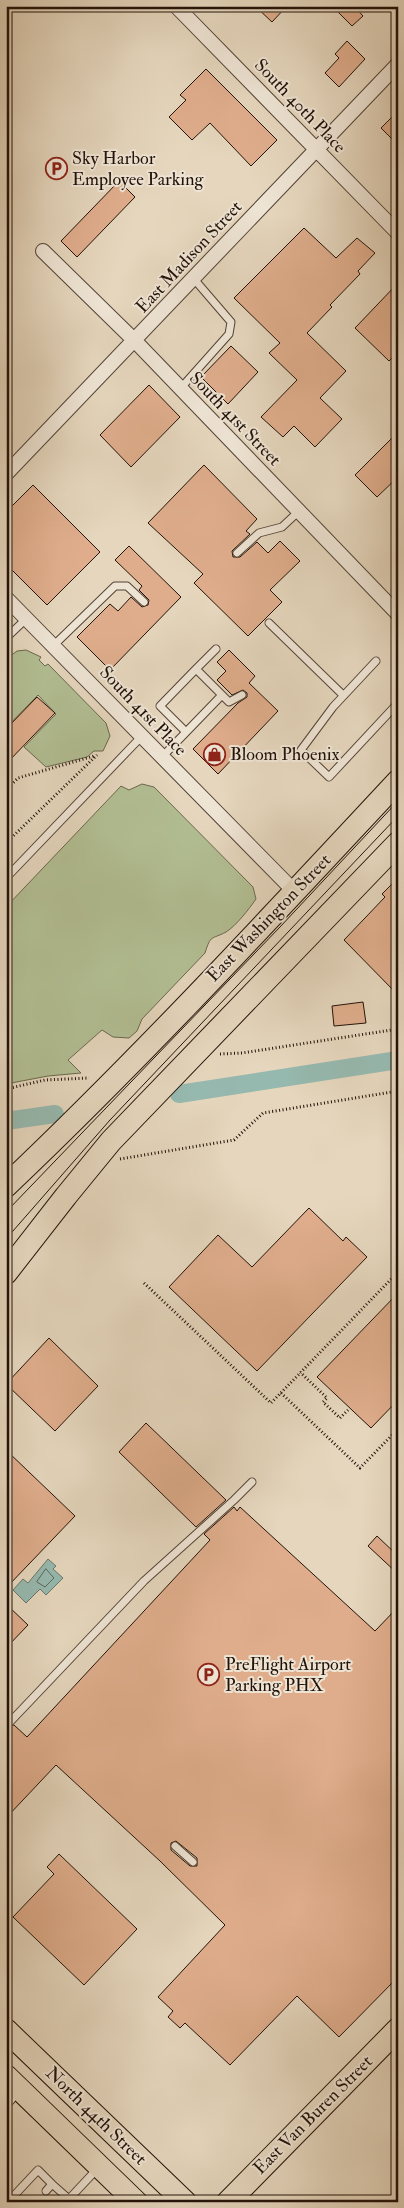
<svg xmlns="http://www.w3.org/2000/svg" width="404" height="2208" viewBox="0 0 404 2208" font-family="'IM FELL Double Pica',serif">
<rect width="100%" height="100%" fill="#e5d6bd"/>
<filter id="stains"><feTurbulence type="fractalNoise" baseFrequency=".004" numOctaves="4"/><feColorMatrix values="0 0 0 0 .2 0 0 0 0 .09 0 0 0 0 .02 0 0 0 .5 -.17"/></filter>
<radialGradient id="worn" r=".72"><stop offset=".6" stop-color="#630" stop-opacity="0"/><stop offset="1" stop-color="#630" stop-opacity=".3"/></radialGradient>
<path fill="#b2be93" stroke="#6a684e" d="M26,650L41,657L39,660L45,666L48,664L106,723L110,736L103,751H94L87,757L46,767L24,747L56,714L38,695L6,728V659L17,651Z
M142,784L154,787L253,887L256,899C249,909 236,926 226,932C211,940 211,934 205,953L142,1019L137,1031L129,1038L113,1037L102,1030L68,1060L81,1073L48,1076L6,1084V907L121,786L129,790Z"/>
<path fill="#96b9af" stroke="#68766d" d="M48,1559L56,1566L53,1569L63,1578L46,1595L40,1589L26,1603L13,1590L23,1579L28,1583Z"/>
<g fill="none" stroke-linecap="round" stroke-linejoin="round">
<path stroke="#5c665c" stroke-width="1" d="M46,1569L54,1578L45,1587L37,1582Z"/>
<path stroke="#96b9af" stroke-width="18" d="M179,1094L398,1060
M6,1121L55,1114"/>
</g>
<path fill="#dfad8c" stroke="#221209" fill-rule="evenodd" d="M255,6H287L272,22Z
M332,6H354L363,16L352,26Z
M347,41L365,59L339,87L325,73L339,58L335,54Z
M206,69L277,140L251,166L210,123L192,140L169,117L186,100L180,95Z
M398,111V145L381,128Z
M119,181L135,197L77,257L61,241Z
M304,228L336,258L357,238L375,253L358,271L360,274L330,305L332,307L307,333L346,371L320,398L342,419L315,447L294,426L283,437L261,417L297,380L269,353L280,343L234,298Z
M398,283V352L389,361L355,328Z
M231,346L258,372L228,404L201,377Z
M149,385L180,417L131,467L100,435Z
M398,432V477L377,497L355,475Z
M204,465L257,519L246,531L250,534L232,551L233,557H240L257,542L268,553L280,541L300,561L270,590L282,602L248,636L194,583L203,574L148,523Z
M33,485L100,552L47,605L6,564V512Z
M129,546L181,597L110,670L77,637L110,604L118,611L131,597L142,607L148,605L149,600L139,590L142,586L115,560Z
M229,650L255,676L249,683L278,711L218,774L193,749L238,703L247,697V693L243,690L232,695L217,680L226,671L217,662Z
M37,697L55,713L6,764V729Z
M398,878V995L344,940L385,897L382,894Z
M363,1002L366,1023L334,1026L332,1006Z
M309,1208L343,1241L346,1237L367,1257L257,1371L169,1287L218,1235L252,1267Z
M398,1293V1400L371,1428L317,1377Z
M49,1338L98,1386L55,1431L6,1384Z
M146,1423L226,1500L196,1527L119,1452Z
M6,1450L75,1516L6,1588Z
M234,1507L237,1511L240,1507L375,1631L398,1607V1977L339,2037L297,1996L230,2065L185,2023L180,2028L168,2017L173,2011L158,1997L225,1925L160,1861L56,1765L6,1818V1726L14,1725L27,1737L210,1540L204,1534ZM176,1841L197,1858V1866H190L171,1850V1843Z
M377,1536L398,1556V1574L368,1546Z
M6,1604L28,1625L6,1648Z
M59,1854L137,1929L84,1985L13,1917L54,1874L47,1867Z"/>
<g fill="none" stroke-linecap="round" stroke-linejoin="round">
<defs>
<path id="lane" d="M180,389L229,334L231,322L194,279
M237,553L259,533L282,527L298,512
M269,623L343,695
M6,638L26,619
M53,646L115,586H127L144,602
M376,661L333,707L301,750L329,777L398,703
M196,669L216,649
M222,695L229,702L242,695
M162,757L222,695L196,669L160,706L186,732
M6,878L142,736
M10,1722L144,1581L234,1500L252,1482
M175,1846L193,1862
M6,2106L19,2091
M46,2191L52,2184L69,2199
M8,2202L38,2170L52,2184
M72,2202L69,2199L98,2168"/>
<path id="street" d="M176,6L398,233
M43,251L135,341L398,614
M6,474L398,64
M6,598L295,892"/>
<path id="primary" d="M6,1186C142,1057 270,918 398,781
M6,1273L66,1196L111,1141L398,843
M6,2030L185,2202
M6,2076L136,2202
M228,2202L398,2029"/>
</defs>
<use href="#lane" stroke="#534336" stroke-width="9"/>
<use href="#street" stroke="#534336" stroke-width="16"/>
<use href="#primary" stroke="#221209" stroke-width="24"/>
<path stroke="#221209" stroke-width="3" stroke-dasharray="1 2.5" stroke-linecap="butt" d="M6,790L18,778L94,756
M6,843L97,755
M220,1054L242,1053L398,1029
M6,1089L45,1080L89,1078
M120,1159L234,1140L263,1113L398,1091
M144,1283L271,1403L398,1272
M300,1372L327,1398L323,1402L340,1418L348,1410
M281,1393L360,1468L398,1429"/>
<use href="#lane" stroke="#eee4d4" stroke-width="7"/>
<use href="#street" stroke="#eee4d4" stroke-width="14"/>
<use href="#primary" stroke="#e5d6bd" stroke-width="22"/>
<path stroke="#221209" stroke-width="1" d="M6,1212L280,927L398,801
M6,1239L110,1120L398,816"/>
</g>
<defs>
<symbol id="parking-ring" viewBox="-11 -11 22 22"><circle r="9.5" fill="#eee4d4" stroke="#8f2418" stroke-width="1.5"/><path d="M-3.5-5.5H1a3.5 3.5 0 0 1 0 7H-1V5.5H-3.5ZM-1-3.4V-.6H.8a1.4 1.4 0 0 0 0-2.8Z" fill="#8f2418"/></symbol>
<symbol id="shop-ring" viewBox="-11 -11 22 22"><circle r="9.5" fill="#eee4d4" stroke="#8f2418" stroke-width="1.5"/><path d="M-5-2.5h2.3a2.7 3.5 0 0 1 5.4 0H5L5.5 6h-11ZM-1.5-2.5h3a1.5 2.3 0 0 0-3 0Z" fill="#8f2418"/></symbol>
</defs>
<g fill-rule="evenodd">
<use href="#parking-ring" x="44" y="156" width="25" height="25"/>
<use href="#shop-ring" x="202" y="742" width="25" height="25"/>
<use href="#parking-ring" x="196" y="1662" width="25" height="25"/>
</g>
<g text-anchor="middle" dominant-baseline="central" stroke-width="4" stroke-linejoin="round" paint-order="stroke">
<g font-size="18" fill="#221209" stroke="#eee4d4">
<text transform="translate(300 106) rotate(46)">South 40th Place</text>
<text transform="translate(189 257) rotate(-47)">East Madison Street</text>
<text transform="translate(235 419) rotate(46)">South 41st Street</text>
<text transform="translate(143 711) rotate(46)">South 41st Place</text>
<text transform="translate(269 918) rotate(-46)">East Washington Street</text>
<text transform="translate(313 2115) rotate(-45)">East Van Buren Street</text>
<text transform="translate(96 2116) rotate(44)">North 44th Street</text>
</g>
<g font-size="18" fill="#221209" stroke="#eee4d4" text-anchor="start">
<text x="72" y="158">Sky Harbor<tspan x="72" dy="21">Employee Parking</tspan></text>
<text x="230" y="754">Bloom Phoenix</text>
<text x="225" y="1664">PreFlight Airport<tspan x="225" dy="21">Parking PHX</tspan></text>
</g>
</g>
<rect width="404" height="2208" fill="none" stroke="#e5d6bd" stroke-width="25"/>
<rect x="8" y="8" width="389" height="2193" fill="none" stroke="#221209" stroke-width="2.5"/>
<rect x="12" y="12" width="379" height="2183" fill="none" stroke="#221209"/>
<rect width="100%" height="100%" filter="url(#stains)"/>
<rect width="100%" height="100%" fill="url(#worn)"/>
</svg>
